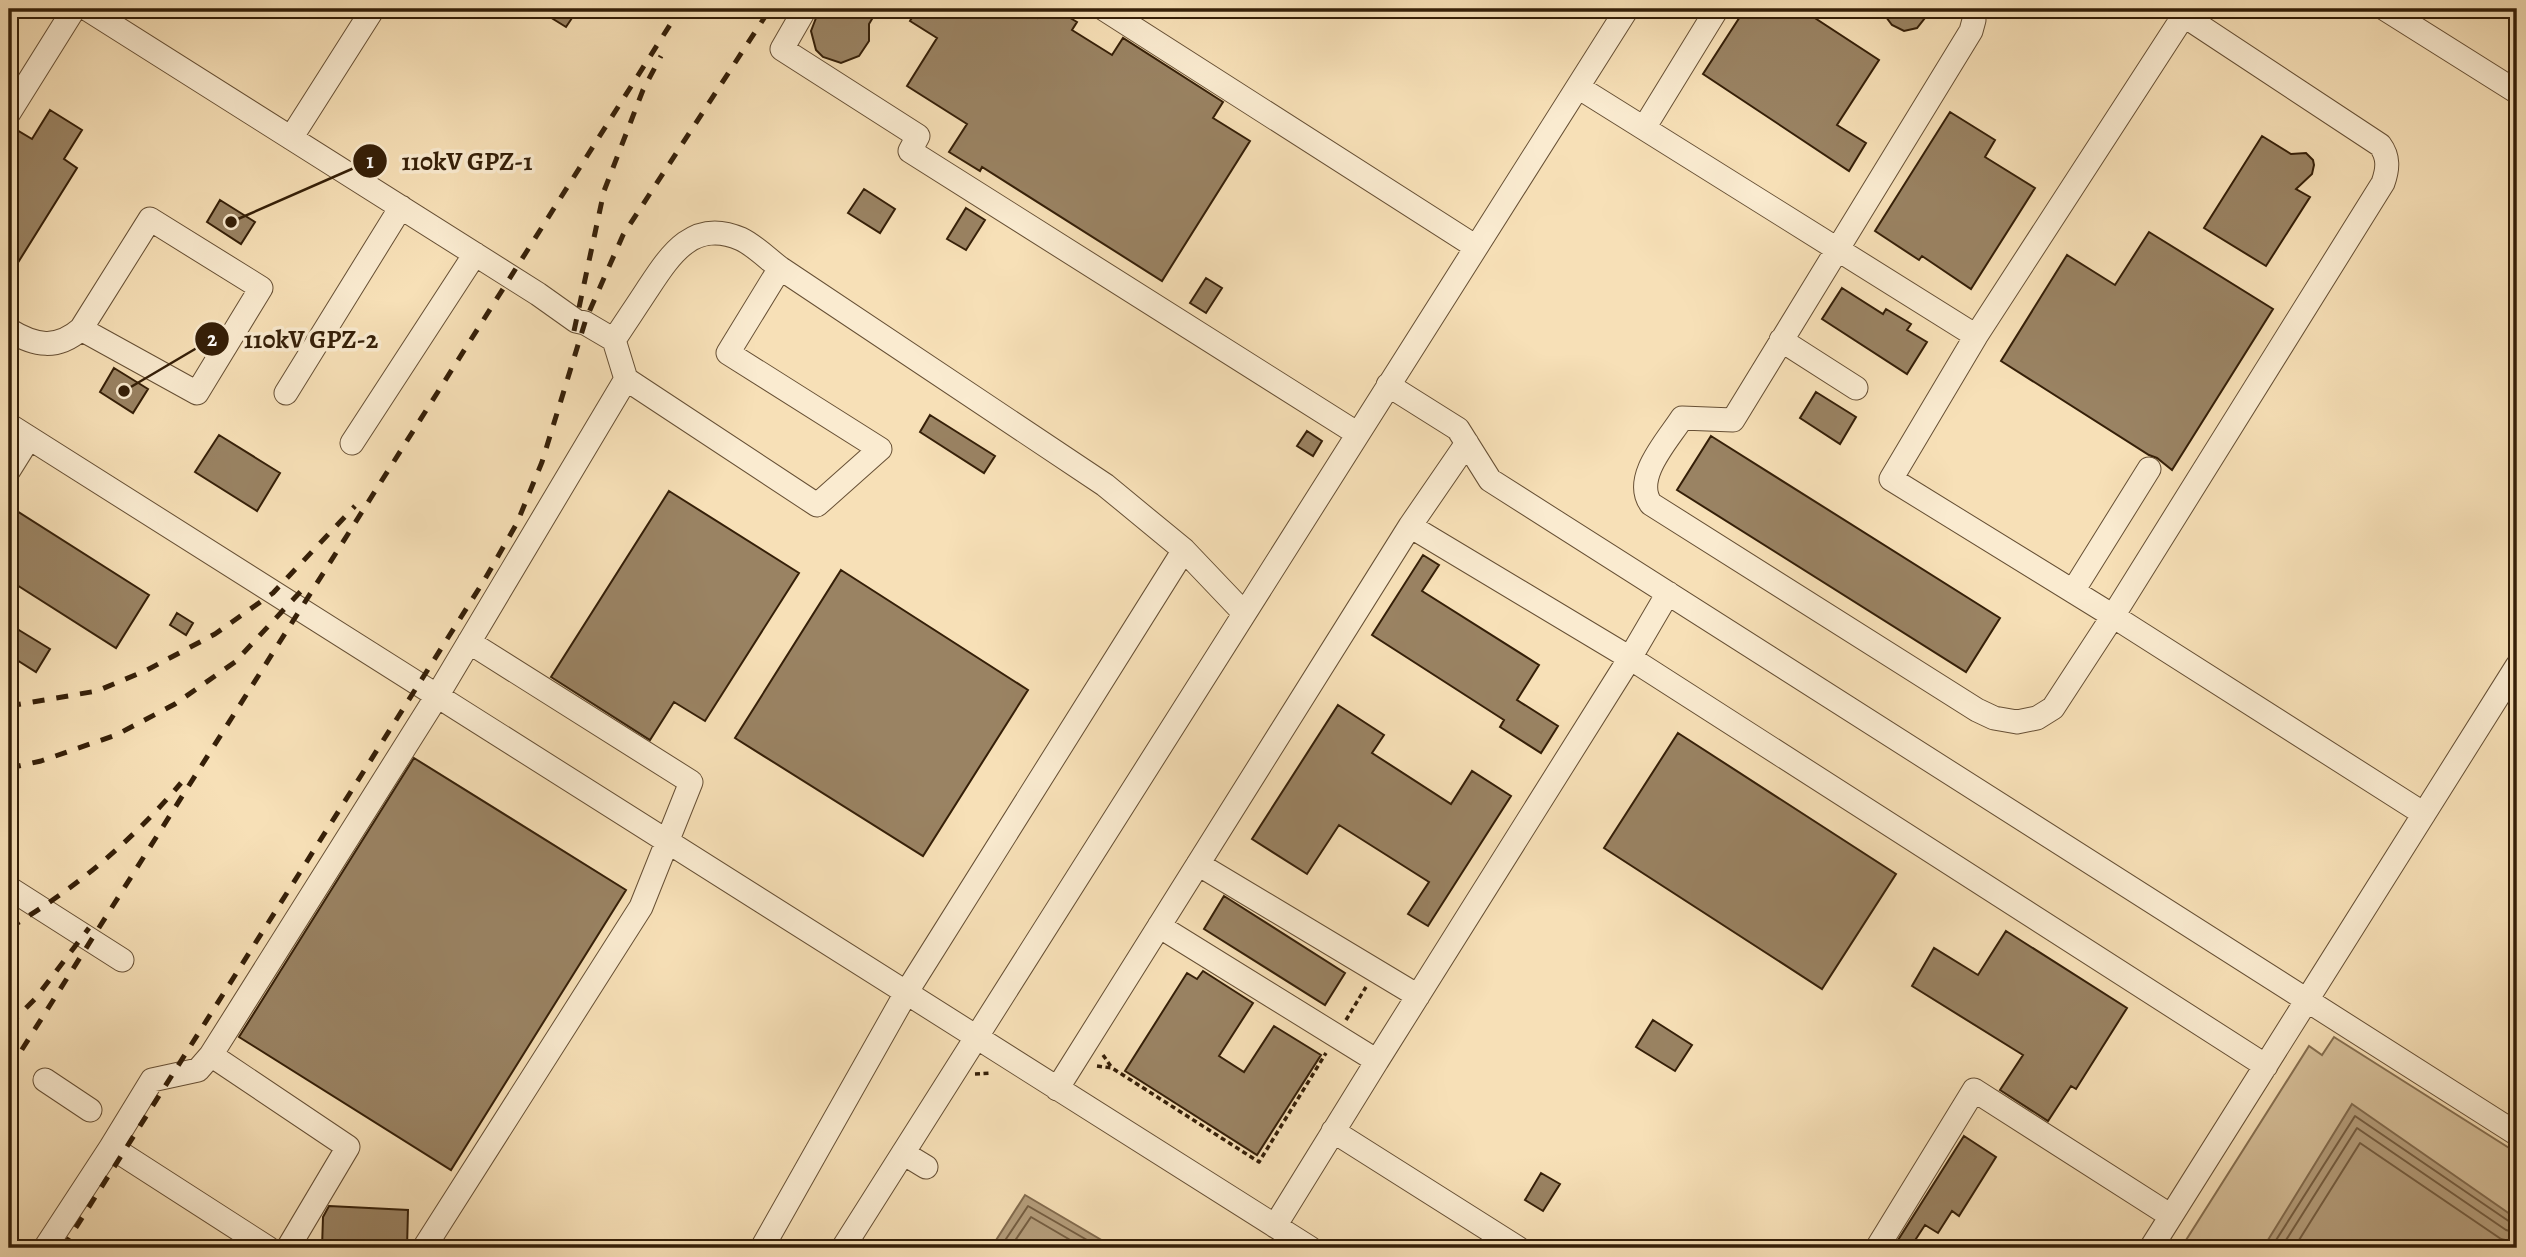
<svg xmlns="http://www.w3.org/2000/svg" width="2526" height="1257" viewBox="0 0 2526 1257" font-family="Alegreya,serif">
<rect width="100%" height="100%" fill="#f7e0b7"/>
<filter id="stains"><feTurbulence type="fractalNoise" baseFrequency=".00286" numOctaves="4"/><feColorMatrix values="0 0 0 0 .2 0 0 0 0 .09 0 0 0 0 .02 0 0 0 .5 -.17"/></filter>
<radialGradient id="worn" r=".72"><stop offset=".6" stop-color="#630" stop-opacity="0"/><stop offset="1" stop-color="#630" stop-opacity=".3"/></radialGradient>
<path fill="#d6bf99" stroke="#866f50" stroke-width="2" d="M2334,1037L2517,1153V1248H2181L2309,1046L2322,1055Z"/>
<path fill="#b59e7c" stroke="#826b4e" stroke-width="2" d="M2352,1104L2517,1219V1248H2263Z
M1025,1195L1115,1248H991Z"/>
<g fill="none" stroke-linecap="round" stroke-linejoin="round">
<path stroke="#755e42" stroke-width="2" d="M1000,1248L1028,1206L1101,1248
M1010,1248L1031,1217L1084,1248
M2271,1248L2355,1116L2510,1222L2517,1224
M2281,1248L2357,1128L2506,1230L2517,1233
M2294,1248L2360,1143L2501,1239L2517,1243"/>
</g>
<path fill="#9a8363" stroke="#351f08" stroke-width="2" d="M537,9H578L566,27Z
M825,9H878L869,24V41L859,56L841,63L823,57L816,50L811,31L816,18Z
M917,9H1023L1037,18L1043,9H1055L1077,22L1072,30L1112,55L1123,38L1223,102L1213,118L1250,141L1162,281L982,167L980,171L949,152L967,124L907,86L937,38L910,21Z
M1745,9H1801L1879,60L1837,125L1866,143L1849,171L1703,74Z
M1880,9H1932L1917,28L1904,31L1892,25Z
M50,110L82,130L64,159L77,168L9,277V140L15,129L32,139Z
M1950,112L1995,140L1985,157L2035,188L1971,289L1922,256L1919,260L1875,231Z
M2262,136L2291,154L2306,153L2313,160L2314,165L2312,174L2296,189L2310,197L2266,266L2204,228Z
M864,189L895,209L880,233L848,213Z
M220,200L255,222L241,244L207,222Z
M966,208L985,220L966,250L947,239Z
M2149,232L2273,309L2172,470L2157,458L2149,455L2001,361L2067,255L2115,285Z
M1206,278L1222,288L1206,313L1190,303Z
M1842,288L1883,314L1886,309L1911,324L1907,330L1927,342L1907,374L1822,319Z
M114,368L148,389L133,413L100,392Z
M1816,392L1856,417L1840,444L1800,418Z
M930,415L995,456L984,473L920,432Z
M1307,431L1322,441L1313,456L1297,446Z
M219,435L280,473L257,511L195,472Z
M1711,436L2000,618L1966,672L1677,490Z
M669,491L799,573L705,721L674,702L650,740L551,677Z
M9,506L149,595L116,648L9,580Z
M1423,555L1439,565L1422,591L1539,665L1517,700L1558,726L1541,753L1500,727L1504,720L1372,635Z
M841,570L1028,690L923,856L735,738Z
M177,613L193,623L186,635L170,625Z
M9,624L50,649L36,672L9,655Z
M1338,705L1384,735L1372,753L1451,804L1472,771L1511,796L1428,926L1408,914L1429,882L1339,825L1307,874L1252,839Z
M1678,733L1896,874L1822,989L1604,848Z
M414,758L626,890L451,1170L239,1037Z
M1224,896L1345,973L1325,1005L1204,929Z
M2006,931L2127,1008L2076,1089L2071,1086L2048,1121L2000,1090L2023,1055L1912,986L1934,948L1978,975Z
M1203,971L1253,1003L1219,1056L1244,1072L1274,1026L1321,1055L1257,1155L1125,1071L1187,973L1197,979Z
M1653,1020L1692,1045L1675,1071L1636,1047Z
M1964,1136L1996,1157L1959,1216L1952,1211L1938,1233L1925,1225L1910,1248H1893Z
M1541,1173L1560,1184L1543,1211L1525,1200Z
M329,1206L408,1210L407,1248H322L323,1217Z"/>
<g fill="none" stroke-linecap="round" stroke-linejoin="round">
<defs>
<path id="minor" d="M87,9L538,294L576,321L585,323L614,340C625,323 636,307 647,290C670,255 693,218 741,239C754,245 768,259 780,268
M805,9L782,49L918,136L910,151L1358,434
M1104,9L1476,247
M1972,9L1974,20L1971,31L1733,420L1682,418C1668,440 1632,478 1651,504L1977,710L1994,718L2017,722L2037,718L2053,708L2113,616L1891,479L1976,336
M2174,9L2380,145C2389,157 2388,169 2383,183L2113,616L2424,814
M2385,9L2517,92
M1578,87L1976,336L2188,9
M9,113L74,9
M1644,128L1717,9
M291,138L373,9
M9,330C35,346 57,350 81,329L150,219L261,288L197,393L81,329
M614,340L626,379
M1781,340L1856,388
M1388,385L1458,429L1490,480L2517,1134
M286,393L401,207
M9,425L1310,1248
M352,443L475,254
M1467,443L1410,526L1630,658L1668,593
M9,470L29,438
M2073,591L2149,469
M1198,864L1418,996
M9,888L122,960
M1159,926L1377,1061L1275,1226
M1377,1061L1630,658L2266,1066
M45,1080L90,1110
M1057,1089L1410,526
M1333,1131L1518,1248
M111,1147L152,1080L198,1070L211,1055
M903,1153L926,1167
M45,1248L111,1147L268,1248
M288,1248L348,1147L211,1055L437,696L626,379L817,505L880,449L728,353L780,268L1105,485L1184,550L1244,613
M424,1248L641,907L691,782L469,642
M762,1248L906,993L1184,550
M843,1248L1627,9
M1877,1248L1974,1090L2171,1216
M2151,1248L2517,666"/>
</defs>
<use href="#minor" stroke="#664f34" stroke-width="25"/>
<path stroke="#351f08" stroke-width="3.5" stroke-dasharray="5 3.5" stroke-linecap="butt" d="M1346,1020L1366,987
M1103,1055L1112,1068
M1097,1066L1112,1068L1259,1162L1326,1053
M975,1074L992,1073"/>
<use href="#minor" stroke="#faebd0" stroke-width="23"/>
<path stroke="#351f08" stroke-width="5" stroke-dasharray="12 12" stroke-linecap="butt" d="M574,331L604,191L643,90L661,56
M9,706L97,691L147,670L215,634L273,593L355,506
M9,768L41,761L116,735L175,704L235,662L302,590
M9,928C75,889 131,842 181,783
M9,1025L35,999L89,928
M9,1070L680,9
M63,1248L485,579L517,523L542,462L586,319L623,235L770,9"/>
</g>
<path fill="none" stroke="#351f08" stroke-width="2.5" d="M231 222L370 161M124 391L212 339"/>
<g fill="#351f08" stroke="#faebd0" stroke-width="2.5">
<circle cx="231" cy="222" r="7"/>
<circle cx="124" cy="391" r="7"/>
<circle cx="370" cy="161" r="18"/>
<circle cx="212" cy="339" r="18"/>
</g>
<g font-size="21" text-anchor="middle" font-weight="bold" fill="#fff">
<text x="370" y="168">1</text>
<text x="212" y="346">2</text>
</g>
<g font-size="26" text-anchor="middle" font-weight="bold" fill="#351f08" stroke="#faebd0" stroke-width="7" stroke-linejoin="round" paint-order="stroke">
<text x="467" y="170">110kV GPZ-1</text>
<text x="311" y="348">110kV GPZ-2</text>
</g>
<rect width="2526" height="1257" fill="none" stroke="#f7e0b7" stroke-width="35"/>
<rect x="10" y="10" width="2505" height="1236" fill="none" stroke="#351f08" stroke-width="3.5"/>
<rect x="18" y="18" width="2491" height="1222" fill="none" stroke="#351f08" stroke-width="2"/>
<rect width="100%" height="100%" filter="url(#stains)"/>
<rect width="100%" height="100%" fill="url(#worn)"/>
</svg>
